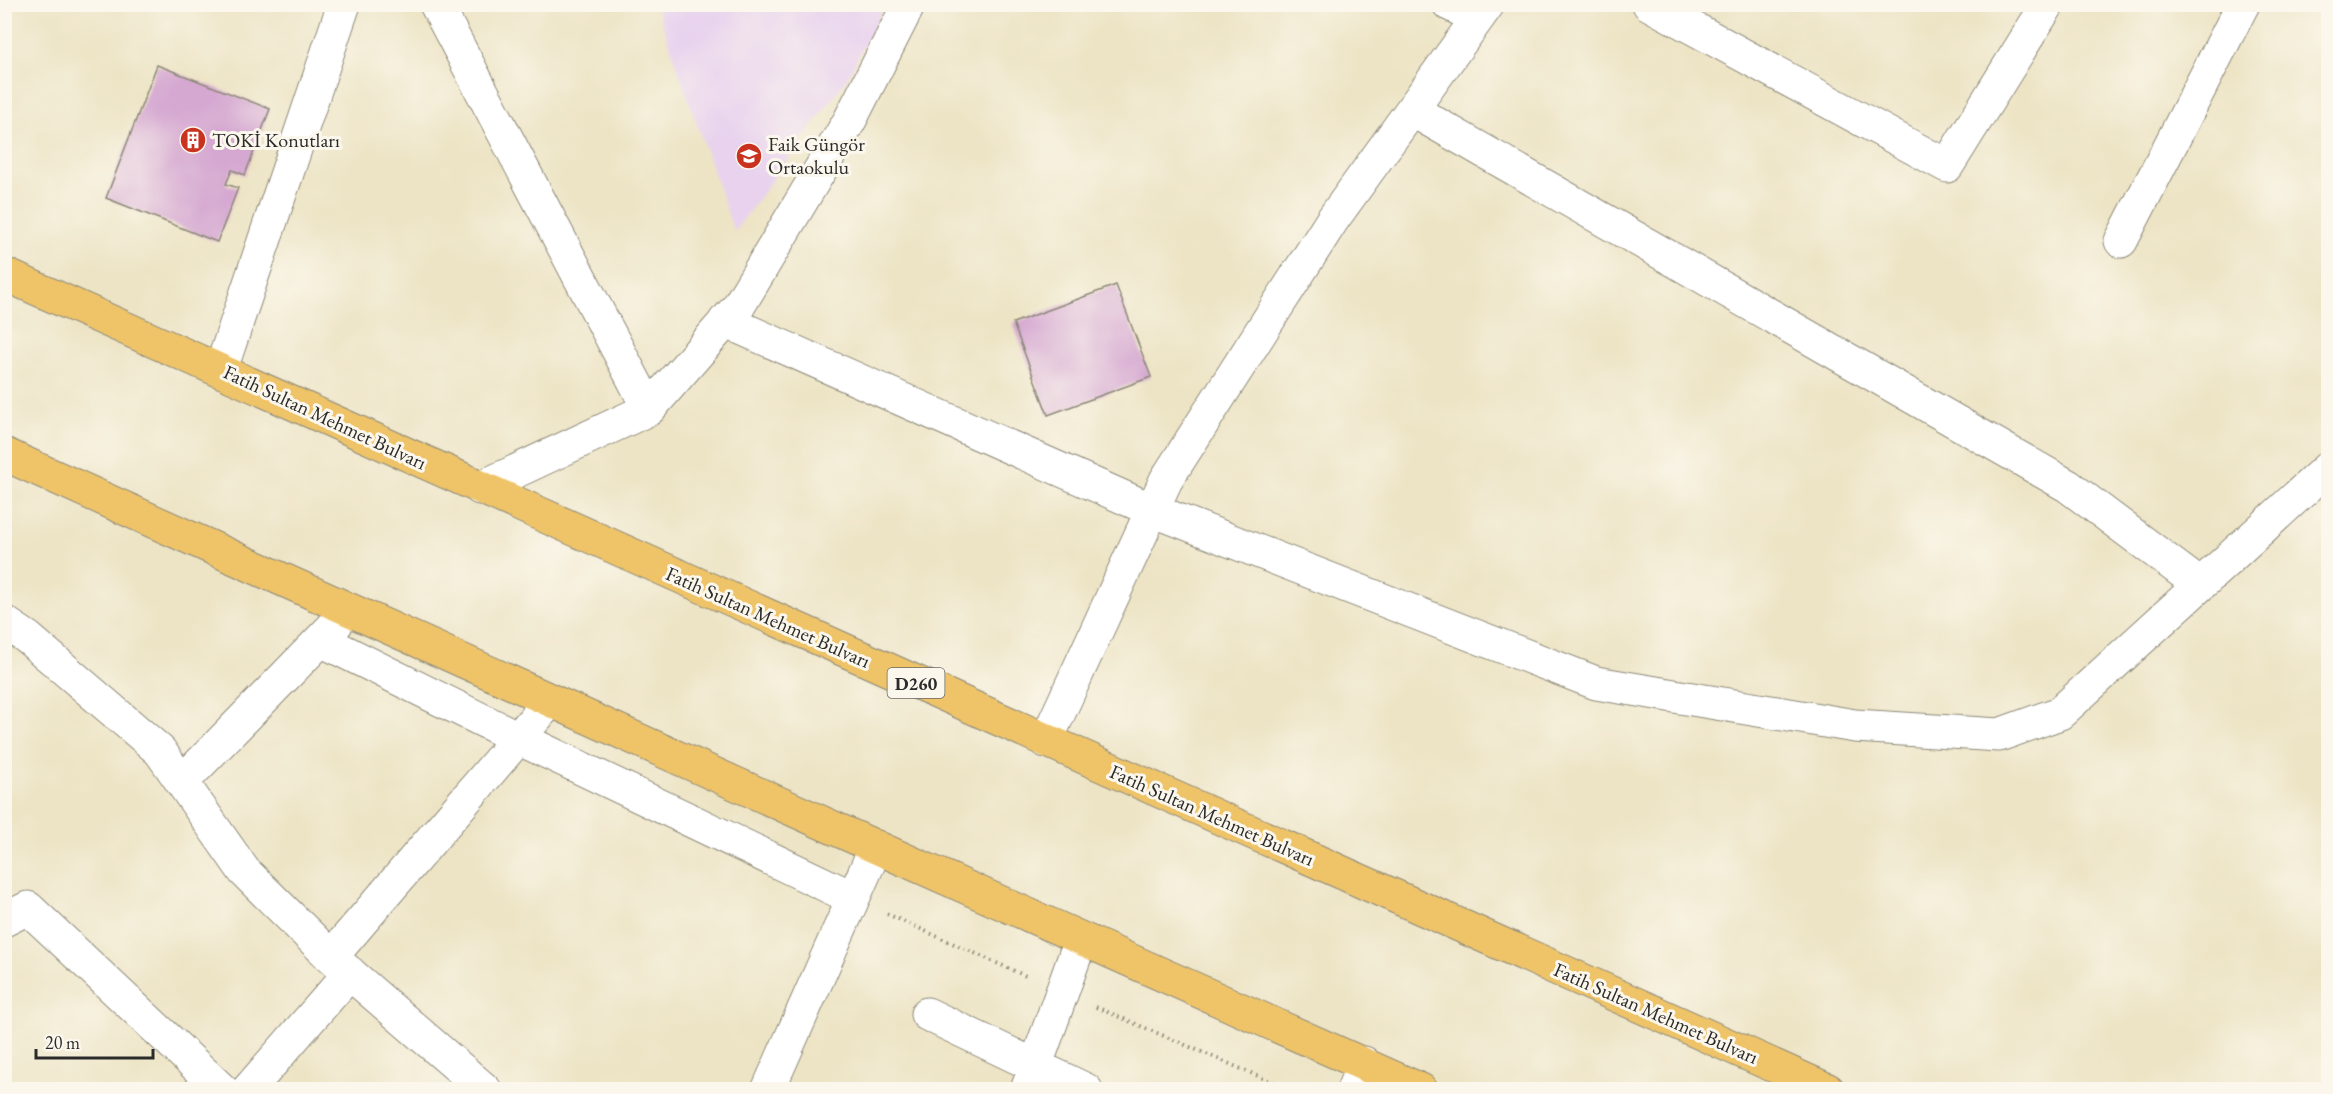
<svg xmlns="http://www.w3.org/2000/svg" width="2333" height="1094" viewBox="0 0 2333 1094" font-family="'EB Garamond',serif">
<rect width="100%" height="100%" fill="#fbf7ec"/>
<filter id="ink" filterUnits="userSpaceOnUse"><feTurbulence type="fractalNoise" baseFrequency=".0167" numOctaves="2"/><feDisplacementMap in="SourceGraphic" scale="12" xChannelSelector="R" yChannelSelector="G"/><feConvolveMatrix kernelMatrix="1 2 1 2 8 2 1 2 1" color-interpolation-filters="sRGB"/></filter>
<filter id="wash" filterUnits="userSpaceOnUse"><feTurbulence type="fractalNoise" baseFrequency=".008" numOctaves="4" result="noise"/><feDisplacementMap in="SourceGraphic" scale="24" xChannelSelector="R" yChannelSelector="G"/><feGaussianBlur stdDeviation="1.35" result="paint"/><feColorMatrix in="noise" values="0 0 0 0 0 0 0 0 0 0 0 0 0 0 0 0 0 1.4 0 .05"/><feComposite in="paint" operator="in"/></filter>
<g filter="url(#wash)">
<rect width="100%" height="100%" fill="#ede4c5"/>
<path fill="#e8d2ee" d="M656,5H885L846,80L734,232Z"/>
<g id="blocks">
<path fill="#d5a8d1" d="M157,65L270,109L245,175L232,170L226,184L238,188L217,242L106,198Z
M1116,285L1151,377L1048,415L1013,323Z"/>
</g>
</g>
<g filter="url(#ink)">
<use href="#blocks" fill-opacity="0" stroke="#8c8878" stroke-width="1.5"/>
<g fill="none" stroke-linecap="round" stroke-linejoin="round">
<defs>
<path id="minor" d="M436,4L649,409L480,488
M1449,4L1478,18
M1649,4L1947,166L2048,4
M1412,110L2068,486L2200,585
M2121,241L2243,4
M725,321L1152,510L1596,683L1855,726L1999,735L2060,713L2328,468
M221,369L344,4
M649,409L738,307L850,120L909,4
M4,622L28,638L160,751L244,871L331,957L485,1090
M321,640L518,738L853,898
M1046,741L1166,480L1333,219L1488,4
M182,782L336,624
M4,920L28,908L222,1090
M331,957L550,701
M927,1014L1086,1090
M248,1090L350,973
M768,1090L876,847
M1027,1090L1081,939
M1353,1090L1364,1063"/>
<path id="highway" d="M4,274L1828,1090
M4,454L876,847L1421,1090"/>
</defs>
<use href="#minor" stroke="#8c8878" stroke-width="35"/>
<use href="#highway" stroke="#8c8878" stroke-width="35"/>
<path stroke="#8c8878" stroke-width="4" stroke-dasharray="1.5 4.5" stroke-linecap="butt" d="M887,914L1028,977
M1096,1007L1291,1090"/>
<use href="#minor" stroke="#fff" stroke-width="33"/>
<use href="#highway" stroke="#efc469" stroke-width="33"/>
</g>
</g>
<defs>
<symbol id="building-disc" viewBox="-11 -11 22 22"><circle r="9.5" fill="#c8321e" stroke="#fbf7ec"/><path d="M-4-6H4V6H1V3H-1V6H-4ZM-2.5-4.3h1.7v1.8h-1.7ZM.8-4.3h1.7v1.8H.8ZM-2.5-1h1.7V.8h-1.7ZM.8-1h1.7V.8H.8Z" fill="#fff"/></symbol>
<symbol id="school-disc" viewBox="-11 -11 22 22"><circle r="9.5" fill="#c8321e" stroke="#fbf7ec"/><path d="M0-5L7-2L0 1L-7-2ZM-4 1L0 2.5L4 1V4Q0 6-4 4Z" fill="#fff"/></symbol>
</defs>
<g fill-rule="evenodd">
<use href="#building-disc" x="178" y="125" width="30" height="30"/>
<use href="#school-disc" x="734" y="141" width="30" height="30"/>
</g>
<g text-anchor="middle" dominant-baseline="central" stroke-width="6" stroke-linejoin="round" paint-order="stroke">
<rect fill="#fbf7ec" stroke="#696865" stroke-width="1.5" x="887.5" y="668" width="57" height="30" rx="4.5"/>
<g font-size="18" font-weight="bold" fill="#2b2b2b">
<text x="916" y="683">D260</text>
</g>
<g font-size="20" fill="#2b2b2b" stroke="#fbf7ec" text-anchor="start">
<text x="212" y="140">TOKİ Konutları</text>
<text x="768" y="144">Faik Güngör<tspan x="768" dy="23">Ortaokulu</tspan></text>
</g>
<g font-size="20" fill="#2b2b2b" stroke="#fbf7ec">
<text transform="translate(325 417) rotate(25)">Fatih Sultan Mehmet Bulvarı</text>
<text transform="translate(768 617) rotate(24)">Fatih Sultan Mehmet Bulvarı</text>
<text transform="translate(1212 815) rotate(24)">Fatih Sultan Mehmet Bulvarı</text>
<text transform="translate(1656 1013) rotate(24)">Fatih Sultan Mehmet Bulvarı</text>
</g>
</g>
<rect width="2333" height="1094" fill="none" stroke="#fbf7ec" stroke-width="24"/>
<path d="M36 1049v9h117v-9" fill="none" stroke="#2b2b2b" stroke-width="3"/>
<text x="45" y="1049" font-size="18" fill="#2b2b2b" stroke="#fbf7ec" stroke-width="4.5" paint-order="stroke">20 m</text>
</svg>
